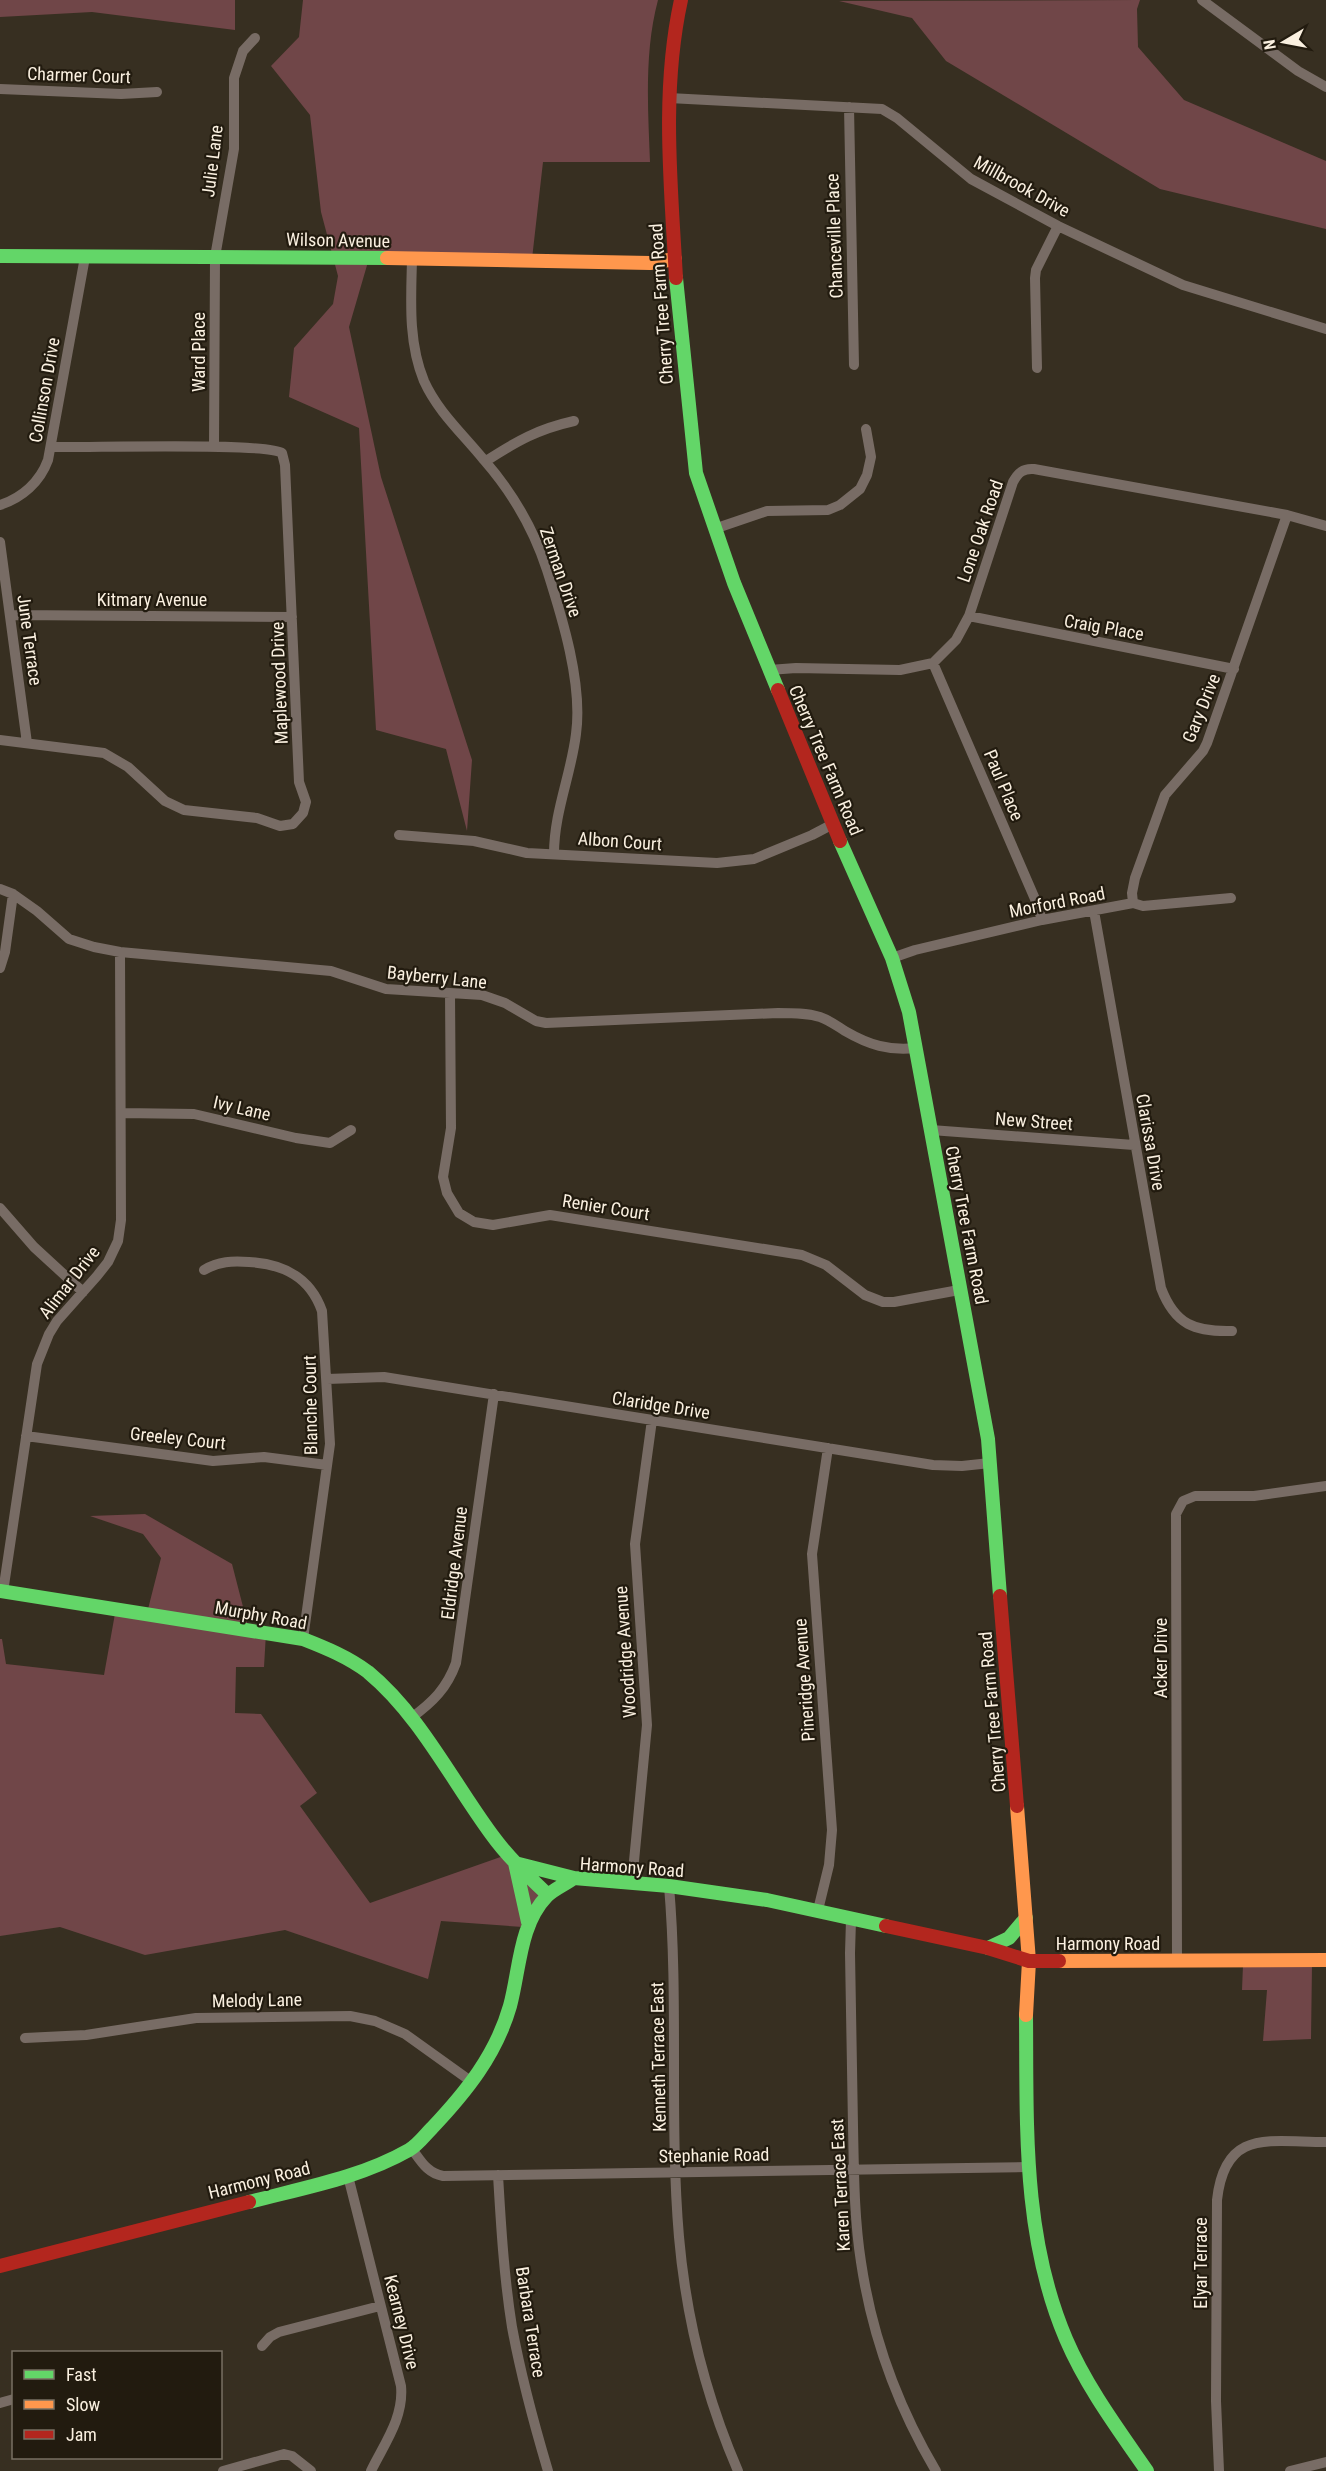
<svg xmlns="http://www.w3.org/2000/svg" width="1326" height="2471" viewBox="0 0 1326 2471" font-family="'Roboto Condensed',sans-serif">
<rect width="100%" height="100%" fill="#372f21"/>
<path fill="#704648" d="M0,0H235V30L92,12L0,17Z
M303,0H658C644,52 648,109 650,162H543L532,259L370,255L349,327L381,477L472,760L467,831L446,749L376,730L359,428L289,397L294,348L333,304L338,276L321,212L310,115L271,66L299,37Z
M1140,0L1137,9L1138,47L1184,100L1326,161V229L1160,189L946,61L912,18L839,1Z
M145,1514L232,1564L249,1630L266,1633L264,1667H236L235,1713L261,1714L317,1793L300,1806L370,1903L509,1854L546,1892L523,1927L441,1921L428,1979L285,1930L145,1955L60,1927L0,1936V1639H2L6,1664L104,1675L116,1608L147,1613L161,1558L143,1534L90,1516Z
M1243,1965H1312L1311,2039L1263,2041L1267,1990H1242Z"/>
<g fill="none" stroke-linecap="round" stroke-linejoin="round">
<path stroke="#786c65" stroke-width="10" d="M1202,0L1298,71L1326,87
M0,89L121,94L157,92
M669,98L882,109L897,118L971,179L1058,226L1183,285L1326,329
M849,107L854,365
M412,260C411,300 408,342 424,381C438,412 463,434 484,460C512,492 534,530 547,570C562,617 583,684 576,734C571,775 554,812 554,854
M1037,368L1035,278L1036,270L1058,226
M214,447L215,257L234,149V78L243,51L255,38
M486,461C517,441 538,429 574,421
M0,505C22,498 40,482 48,460L85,257
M714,529L767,511L828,510L840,505L860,489L867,475L871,457L866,429
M0,542L27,743
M11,615L292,617
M969,616L1234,669
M933,663L1035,899L1042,920
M769,670L796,668L900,670L933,663L956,640L969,616L1013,482C1018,473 1023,468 1034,469L1287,515L1326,526
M0,740L104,753L128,767L165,801L184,810L257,818L280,826L293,824L303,813L306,802L299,782L285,465L282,453C267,442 84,448 51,447
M399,835L474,841L527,853L717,863L754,859L812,835L833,824
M0,889L13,894L37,911L69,939L94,947L120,952L331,971L386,989L482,995L505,1003L536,1021L546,1023L778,1013C793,1013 807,1013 820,1017C829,1020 837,1026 845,1031C869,1045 889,1051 916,1048
M1133,903L1132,893L1135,878L1165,795L1203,751L1207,743L1287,515
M1094,911L1161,1288C1175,1325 1195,1332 1232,1331
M892,958L915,950L1042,920L1133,903L1143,906L1231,898
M0,968L5,952L13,894
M450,994L451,1128L443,1177L447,1193L459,1213L474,1222L493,1225L550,1215L802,1255L826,1265L865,1295L883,1302H894L959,1290
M122,1113L194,1114L296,1138L330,1143L351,1130
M931,1130L1134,1145
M0,1208L34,1247L83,1292
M204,1270C219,1261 232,1261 249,1262C284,1264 310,1277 322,1311L330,1444L303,1639
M327,1379L384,1377L933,1465L962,1466L990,1463
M26,1436L213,1461L264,1457L327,1465
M3,1592L37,1364L49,1334L57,1321L97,1276L108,1262L118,1241L121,1220L120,952
M411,1718C433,1702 447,1688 456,1663L494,1394
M632,1882L647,1725L635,1544L652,1420
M669,1886C679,2002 669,2120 679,2237C686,2317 706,2397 738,2471
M818,1910L829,1865L832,1830L812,1554L828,1448
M851,1920L850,1953C851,2011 852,2068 853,2126C854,2172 854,2217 861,2262C872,2336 898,2407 936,2471
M1177,1961L1176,1514L1183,1501L1195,1496H1254L1326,1486
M25,2038L86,2035L196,2018L350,2016L375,2021L405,2034L472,2082
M412,2149C421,2161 427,2173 443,2176L1029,2167
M498,2175C501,2226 504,2277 512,2327C521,2376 534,2424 548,2471
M348,2176L401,2386C404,2418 384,2444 371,2471
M262,2346L270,2337L279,2332L380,2306
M0,2403L14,2399
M223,2471L284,2454L292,2456L311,2471
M1219,2471L1216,2401L1217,2200C1225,2128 1269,2142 1326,2142
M1290,2471L1326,2462"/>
<path stroke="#63d668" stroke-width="14" d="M0,256L387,258
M676,278L696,473L734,583L778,690
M840,841L892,958L909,1012L988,1439L1000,1596
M0,1591L303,1639C326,1648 348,1657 368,1672C420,1715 452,1781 492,1835C508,1857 528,1876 548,1895
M515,1863L574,1878L669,1886L767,1900L886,1926
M515,1863L528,1922
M988,1948L1009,1938L1026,1918
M1026,2015C1027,2125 1022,2236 1066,2339C1086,2386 1118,2429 1147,2471
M249,2202C302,2188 360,2178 409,2150C418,2145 425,2135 432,2128C466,2092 496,2055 510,2006C520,1969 519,1925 547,1896C554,1889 566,1884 574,1878"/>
<path stroke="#ff974d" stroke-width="14" d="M387,258L650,263L675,259
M1017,1806L1029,1961L1026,2015
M1059,1961L1326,1960"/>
<path stroke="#b3261e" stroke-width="14" d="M676,278C671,186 661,91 681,0
M778,690L840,841
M1000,1596L1017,1806
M886,1926L988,1948L1029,1961H1059
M0,2266L249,2202"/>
</g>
<g text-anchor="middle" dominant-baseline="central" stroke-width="4.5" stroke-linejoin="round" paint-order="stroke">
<g font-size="18" fill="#faf0e0" stroke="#221b0f">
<text transform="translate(79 75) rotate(2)">Charmer Court</text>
<text transform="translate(212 161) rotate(-83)">Julie Lane</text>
<text transform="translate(1022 186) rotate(29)">Millbrook Drive</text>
<text transform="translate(834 236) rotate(-92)">Chanceville Place</text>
<text transform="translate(338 240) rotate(1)">Wilson Avenue</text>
<text transform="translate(661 304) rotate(-94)">Cherry Tree Farm Road</text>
<text transform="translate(198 352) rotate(-90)">Ward Place</text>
<text transform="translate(44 390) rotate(-80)">Collinson Drive</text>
<text transform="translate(980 531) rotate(-71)">Lone Oak Road</text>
<text transform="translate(561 572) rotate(71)">Zerman Drive</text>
<text x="152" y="599">Kitmary Avenue</text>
<text transform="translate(1104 627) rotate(10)">Craig Place</text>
<text transform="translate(30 640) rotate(82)">June Terrace</text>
<text transform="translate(279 683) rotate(-92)">Maplewood Drive</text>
<text transform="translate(1201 708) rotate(-68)">Gary Drive</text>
<text transform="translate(826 760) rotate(67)">Cherry Tree Farm Road</text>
<text transform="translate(1004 785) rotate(67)">Paul Place</text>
<text transform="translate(620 841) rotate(4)">Albon Court</text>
<text transform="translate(1057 902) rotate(-11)">Morford Road</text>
<text transform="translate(437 977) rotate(6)">Bayberry Lane</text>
<text transform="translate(242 1108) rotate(13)">Ivy Lane</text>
<text transform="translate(1034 1121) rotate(4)">New Street</text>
<text transform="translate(1151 1142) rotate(80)">Clarissa Drive</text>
<text transform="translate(606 1207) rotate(9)">Renier Court</text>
<text transform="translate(967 1225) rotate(79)">Cherry Tree Farm Road</text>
<text transform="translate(69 1282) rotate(-52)">Alimar Drive</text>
<text transform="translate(310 1405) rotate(-91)">Blanche Court</text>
<text transform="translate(661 1405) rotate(9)">Claridge Drive</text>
<text transform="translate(178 1438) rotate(6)">Greeley Court</text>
<text transform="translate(454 1563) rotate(-83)">Eldridge Avenue</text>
<text transform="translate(261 1615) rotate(10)">Murphy Road</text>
<text transform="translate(625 1652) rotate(-94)">Woodridge Avenue</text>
<text transform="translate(1160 1658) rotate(-90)">Acker Drive</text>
<text transform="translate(804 1680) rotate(-94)">Pineridge Avenue</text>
<text transform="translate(992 1712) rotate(-95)">Cherry Tree Farm Road</text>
<text transform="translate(632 1867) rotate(4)">Harmony Road</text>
<text x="1108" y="1943">Harmony Road</text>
<text transform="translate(257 2000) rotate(-1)">Melody Lane</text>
<text transform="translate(658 2057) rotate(-91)">Kenneth Terrace East</text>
<text transform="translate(714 2155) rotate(-1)">Stephanie Road</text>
<text transform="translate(259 2180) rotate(-14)">Harmony Road</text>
<text transform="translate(840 2185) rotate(-93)">Karen Terrace East</text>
<text transform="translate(1200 2263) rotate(-90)">Elyar Terrace</text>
<text transform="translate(402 2322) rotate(76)">Kearney Drive</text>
<text transform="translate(531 2322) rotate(81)">Barbara Terrace</text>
</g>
</g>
<rect x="12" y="2351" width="210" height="108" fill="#221b0f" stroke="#787063" stroke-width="1.5"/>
<rect x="24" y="2370" width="30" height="9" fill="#63d668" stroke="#787063" stroke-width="1.5"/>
<text x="66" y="2381" font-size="18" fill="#faf0e0">Fast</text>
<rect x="24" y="2400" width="30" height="9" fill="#ff974d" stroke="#787063" stroke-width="1.5"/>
<text x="66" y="2411" font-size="18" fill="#faf0e0">Slow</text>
<rect x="24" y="2430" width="30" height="9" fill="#b3261e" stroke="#787063" stroke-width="1.5"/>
<text x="66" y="2441" font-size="18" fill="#faf0e0">Jam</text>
<g transform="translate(1284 42) rotate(260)" stroke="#221b0f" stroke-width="4.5" paint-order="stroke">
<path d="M0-4.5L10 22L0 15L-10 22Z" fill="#faf0e0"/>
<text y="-9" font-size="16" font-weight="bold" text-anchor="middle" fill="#faf0e0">N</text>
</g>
</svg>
